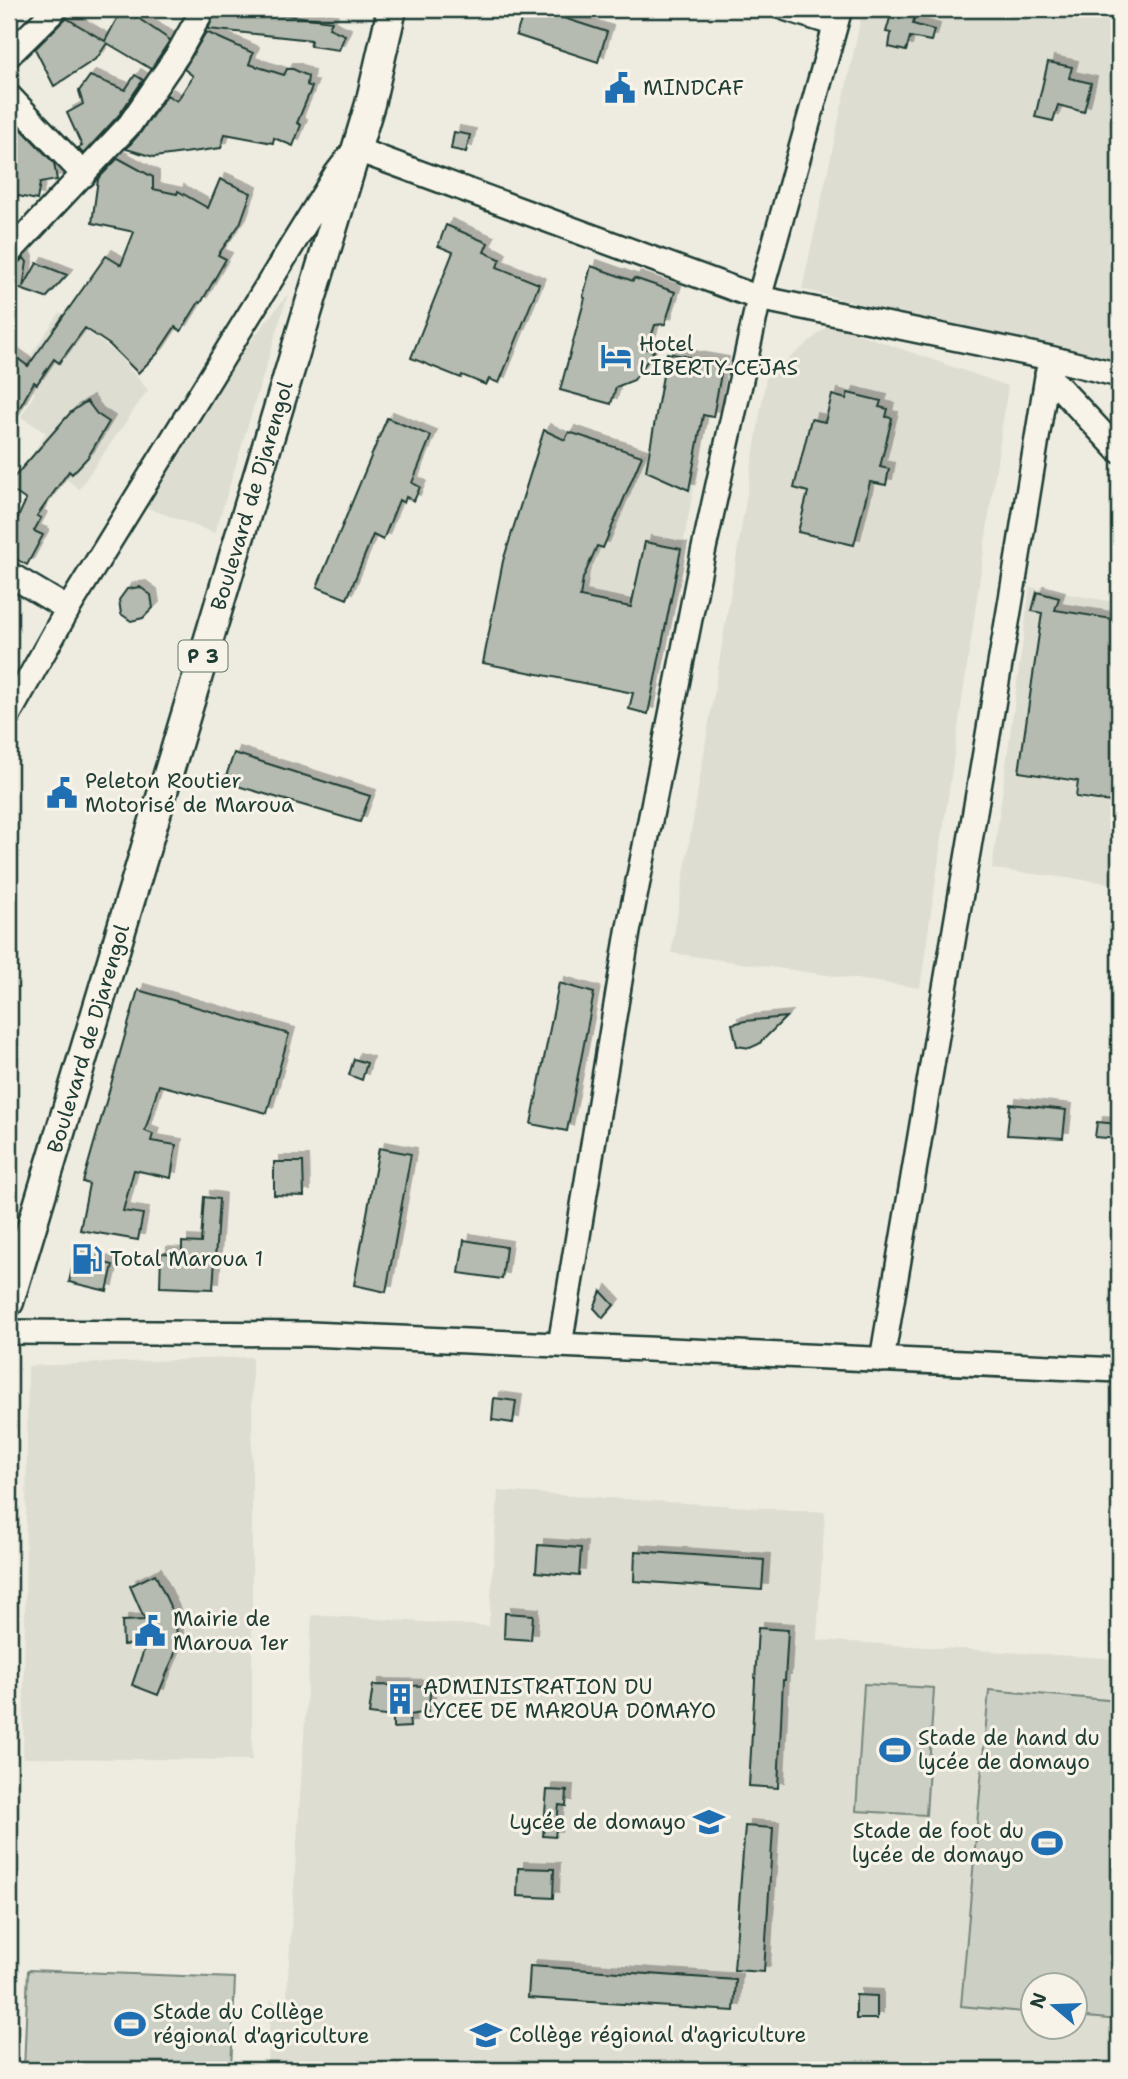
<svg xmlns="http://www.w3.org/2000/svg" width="1128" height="2079" viewBox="0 0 1128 2079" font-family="'Shantell Sans',sans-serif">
<defs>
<filter id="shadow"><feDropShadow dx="6" dy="-6" stdDeviation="0" flood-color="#0004"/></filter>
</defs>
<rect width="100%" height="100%" fill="#eeece1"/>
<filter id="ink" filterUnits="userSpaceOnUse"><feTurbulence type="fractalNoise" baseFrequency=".0143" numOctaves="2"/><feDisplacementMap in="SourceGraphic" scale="14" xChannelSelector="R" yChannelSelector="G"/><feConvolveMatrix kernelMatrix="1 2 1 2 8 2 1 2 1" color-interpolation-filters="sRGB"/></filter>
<g filter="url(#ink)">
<path fill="#ddddd2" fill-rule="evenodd" d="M863,9H1031L1119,21V371L802,289Z
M288,294L215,533L145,507L233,364Z
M60,312L115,352L148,390L79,489L33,453L46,433L21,417L35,393L15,379Z
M830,324L1008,386L920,988L671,953L766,378Z
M641,451L697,471L670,613L580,597Z
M1030,587L1119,603V884L992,869Z
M252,1357V1760L23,1758L28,1366Z
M498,1491L825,1512L817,1640L1119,1659V2070H268L270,2000L286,2007L312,1615L489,1626ZM1034,1984H1076V2026H1034Z"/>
<path fill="#cccfc4" stroke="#76867c" stroke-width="2" d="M864,1684L934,1688L926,1815L856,1811Z
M989,1690L1119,1701V2020L1076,2016V1984H1034L1033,2013L961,2006Z
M28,1970L235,1978L231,2070H24Z"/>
<path fill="#b5bbb0" stroke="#1f3d34" stroke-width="2" filter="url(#shadow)" d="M122,9H139L135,16L170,40L151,69L107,43L97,58L54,86L35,49L66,18L105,41Z
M217,9H260L262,12L332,21L329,28L345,35L339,50L310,46L311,40L208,29Z
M525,9H536L607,32L598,62L516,35Z
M896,9L915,14L913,24L934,30L931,41L910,37L906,51L889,47L891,33L886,32L890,18L894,19Z
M206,32L253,53L249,64L284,75L287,69H293L308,76L307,85L312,87L297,123L301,125L293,146L274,138L273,143L225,134L221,148L154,157L126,149L141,132L167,95L177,101L193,76L184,69Z
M1048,62L1072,67L1069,78L1091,83L1084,112L1058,105L1053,121L1035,117Z
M135,75L143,80L119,115L83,154L78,148L82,146L67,113L83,104L79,91L90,76L125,90Z
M9,116L54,163L57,180L40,183L37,200L9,194Z
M454,132L470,135L466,152L451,149Z
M118,158L153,177V189L177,194L178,191L208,208L220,179L251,193L240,224L218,255L226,259L201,303L199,302L181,331L175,327L157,354L138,373L110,345L85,328L59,363L54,359L37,384L34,382L9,427V352L28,366L106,256L121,265L134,232L92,223L98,179Z
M446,225L488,243L484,252L500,259L497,267L539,284L499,383L489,379L486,385L462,375L461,378L411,358L453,252L438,246Z
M24,258L27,262L23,288L37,263L67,275L46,298L9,285V267L14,266Z
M591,266L633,281L634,278L675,292L665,324L655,325L647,349L654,351L634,380L616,387L611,404L560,390L585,298L583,297Z
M667,353L723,363L713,417L703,415L689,490L646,471Z
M848,393L881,401L879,407L888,409L886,417L892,418L880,467L889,469L886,485L870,482L854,545L798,532L808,492L794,488L811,419L825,422L832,395L846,399Z
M87,401L97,414L109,422L88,457L72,474L69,471L37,516L41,518L34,531L43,535L27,565L9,555V524L14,526L26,500L9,488V483L71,412Z
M387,418L431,436L412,483L420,487L414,501L406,497L404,503L399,500L383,540L373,535L347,599L317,587Z
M544,430L565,440L569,432L642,456L603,548L597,546L583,578L580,597L631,607L645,542L681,549L648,714L629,709L633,693L483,663L503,561Z
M140,587L151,595L153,608L143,618L131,621L121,614L119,600L127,589Z
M1037,592L1059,598L1055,610L1119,620V787L1114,786L1112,802L1076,797L1078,781L1019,772L1042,613L1032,611Z
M234,753L370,796L360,822L224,782Z
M559,983L594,993L567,1131L531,1124Z
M138,990L289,1034L267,1113L159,1085L145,1131L153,1134L151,1141L176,1145L171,1178L134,1170L123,1211L143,1214L138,1240L80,1230L89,1184L83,1182Z
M786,1017L759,1044L750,1048L737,1046L732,1024L745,1021Z
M354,1059L367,1063L362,1080L349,1075Z
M1010,1104L1066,1110L1063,1138L1007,1135Z
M1097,1122L1119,1124V1139L1095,1137Z
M379,1148L411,1154L386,1292L354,1285Z
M274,1162H303L304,1196L274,1195Z
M204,1197L219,1199L213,1289L160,1287L161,1253L182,1254V1242L201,1243Z
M464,1240L506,1247L502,1279L459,1273Z
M75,1256L113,1265L107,1291L69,1282Z
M601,1291L614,1305L603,1318L594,1308Z
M494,1398L516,1401L513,1423L492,1420Z
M538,1545L581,1548L579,1576L536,1572Z
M635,1551L764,1560L762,1590L634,1581Z
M155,1574L176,1619L177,1642L174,1656L158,1695L132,1685L146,1644L123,1645L122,1621L145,1620L130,1586Z
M505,1613L533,1615L531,1640L504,1638Z
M758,1628L788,1630L785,1680H783L778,1788L749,1786Z
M373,1685L431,1686L428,1712L409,1715L410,1727L393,1728V1717L369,1714Z
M547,1790L567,1791L566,1806L559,1805L555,1837L543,1836Z
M745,1826L773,1828L764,1972L734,1970Z
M518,1868L554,1869L553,1898L517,1896Z
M530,1966L736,1980L734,2011L528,1998Z
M856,1995L877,1996V2019H856Z"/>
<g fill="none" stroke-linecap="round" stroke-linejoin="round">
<defs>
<path id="minor" d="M787,9L835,24
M9,55L56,9
M9,96L84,175
M9,253L130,124L178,54L203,9
M1047,374L1119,451
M9,574L68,609
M9,714L68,609L336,174L355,149L759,298L1050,358L1119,375
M9,1332L310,1334L1119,1370
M560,1345L628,932L703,553L759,298L840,9
M882,1360L1011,599L1050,358"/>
<g id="major">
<path id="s1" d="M9,1302L370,104L392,9"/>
</g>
</defs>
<use href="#minor" stroke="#1f3d34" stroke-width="28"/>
<use href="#major" stroke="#1f3d34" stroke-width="33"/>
<use href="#minor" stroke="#f7f3e8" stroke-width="23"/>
<use href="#major" stroke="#f7f3e8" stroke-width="28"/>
</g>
</g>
<defs>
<symbol id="civic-bare" viewBox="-9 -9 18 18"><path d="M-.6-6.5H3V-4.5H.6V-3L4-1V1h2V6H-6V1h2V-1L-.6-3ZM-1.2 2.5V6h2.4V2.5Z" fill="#1f6fb2" stroke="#f7f3e8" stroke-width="2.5" paint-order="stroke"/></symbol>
<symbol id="hotel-bare" viewBox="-9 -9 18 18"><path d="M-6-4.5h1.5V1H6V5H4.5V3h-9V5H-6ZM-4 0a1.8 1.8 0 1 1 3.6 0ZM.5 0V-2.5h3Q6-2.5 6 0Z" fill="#1f6fb2" stroke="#f7f3e8" stroke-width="2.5" paint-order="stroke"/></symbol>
<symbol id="fuel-bare" viewBox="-9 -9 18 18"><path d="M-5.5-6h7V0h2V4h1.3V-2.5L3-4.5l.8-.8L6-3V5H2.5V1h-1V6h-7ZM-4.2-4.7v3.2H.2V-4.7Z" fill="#1f6fb2" stroke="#f7f3e8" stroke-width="2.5" paint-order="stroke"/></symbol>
<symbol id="building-bare" viewBox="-9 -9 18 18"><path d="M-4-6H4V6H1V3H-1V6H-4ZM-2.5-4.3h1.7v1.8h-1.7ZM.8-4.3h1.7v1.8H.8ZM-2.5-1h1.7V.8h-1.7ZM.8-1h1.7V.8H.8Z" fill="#1f6fb2" stroke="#f7f3e8" stroke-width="2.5" paint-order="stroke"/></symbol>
<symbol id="stadium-bare" viewBox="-9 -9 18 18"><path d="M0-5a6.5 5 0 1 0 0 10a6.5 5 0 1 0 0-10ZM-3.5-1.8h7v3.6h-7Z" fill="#1f6fb2" stroke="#f7f3e8" stroke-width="2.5" paint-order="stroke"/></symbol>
<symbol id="school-bare" viewBox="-9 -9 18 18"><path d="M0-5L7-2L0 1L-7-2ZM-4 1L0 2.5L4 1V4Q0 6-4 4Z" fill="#1f6fb2" stroke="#f7f3e8" stroke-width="2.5" paint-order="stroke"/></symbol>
<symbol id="university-bare" viewBox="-9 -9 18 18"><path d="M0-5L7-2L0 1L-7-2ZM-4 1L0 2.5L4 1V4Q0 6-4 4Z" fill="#1f6fb2" stroke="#f7f3e8" stroke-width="2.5" paint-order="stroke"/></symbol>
</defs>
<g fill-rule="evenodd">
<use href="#civic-bare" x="598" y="66" width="44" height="44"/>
<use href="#hotel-bare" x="594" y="334" width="44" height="44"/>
<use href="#civic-bare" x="40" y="771" width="44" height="44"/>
<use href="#fuel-bare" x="65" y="1237" width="44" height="44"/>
<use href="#civic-bare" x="128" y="1609" width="44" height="44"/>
<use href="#building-bare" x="378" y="1677" width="44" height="44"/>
<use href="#stadium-bare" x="873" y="1728" width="44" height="44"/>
<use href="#school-bare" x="687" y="1800" width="44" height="44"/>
<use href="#stadium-bare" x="1025" y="1821" width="44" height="44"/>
<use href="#stadium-bare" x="108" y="2002" width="44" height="44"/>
<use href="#university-bare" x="464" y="2013" width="44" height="44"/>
</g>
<g text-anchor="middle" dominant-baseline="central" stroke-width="6" stroke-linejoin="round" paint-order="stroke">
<rect fill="#f7f3e8" stroke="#60746a" stroke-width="2" x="178.5" y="640.5" width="49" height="31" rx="5"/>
<g font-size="19" font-weight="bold" fill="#1f3d34">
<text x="203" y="656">P 3</text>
</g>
<g font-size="21" fill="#1f3d34" stroke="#f7f3e8" text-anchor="start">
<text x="643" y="88">MINDCAF</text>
<text x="639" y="344">Hotel<tspan x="639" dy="24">LIBERTY-CEJAS</tspan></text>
<text x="85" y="781">Peleton Routier<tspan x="85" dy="24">Motorisé de Maroua</tspan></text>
<text x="110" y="1259">Total Maroua 1</text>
<text x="173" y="1619">Mairie de<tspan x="173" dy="24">Maroua 1er</tspan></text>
<text x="423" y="1687">ADMINISTRATION DU<tspan x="423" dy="24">LYCEE DE MAROUA DOMAYO</tspan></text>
<text x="918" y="1738">Stade de hand du<tspan x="918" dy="24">lycée de domayo</tspan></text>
<text x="686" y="1822" text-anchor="end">Lycée de domayo</text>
<text x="1024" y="1831" text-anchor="end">Stade de foot du<tspan x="1024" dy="24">lycée de domayo</tspan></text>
<text x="153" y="2012">Stade du Collège<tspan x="153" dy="24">régional d'agriculture</tspan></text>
<text x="509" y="2035">Collège régional d'agriculture</text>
</g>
<g font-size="21" fill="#1f3d34" stroke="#f7f3e8">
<text stroke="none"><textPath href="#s1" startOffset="842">Boulevard de Djarengol</textPath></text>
<text stroke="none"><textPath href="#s1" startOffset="275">Boulevard de Djarengol</textPath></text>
</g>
</g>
<rect width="1128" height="2079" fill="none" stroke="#f7f3e8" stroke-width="35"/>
<rect x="18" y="18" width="1093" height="2044" fill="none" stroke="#1f3d34" stroke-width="2.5" filter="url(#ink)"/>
<g transform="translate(1054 2006) rotate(289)"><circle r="33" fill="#f7f3e8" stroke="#a1aaa0" stroke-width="2"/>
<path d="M0-5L12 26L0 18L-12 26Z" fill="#1f6fb2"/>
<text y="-10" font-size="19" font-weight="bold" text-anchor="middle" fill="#1f3d34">N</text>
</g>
</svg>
